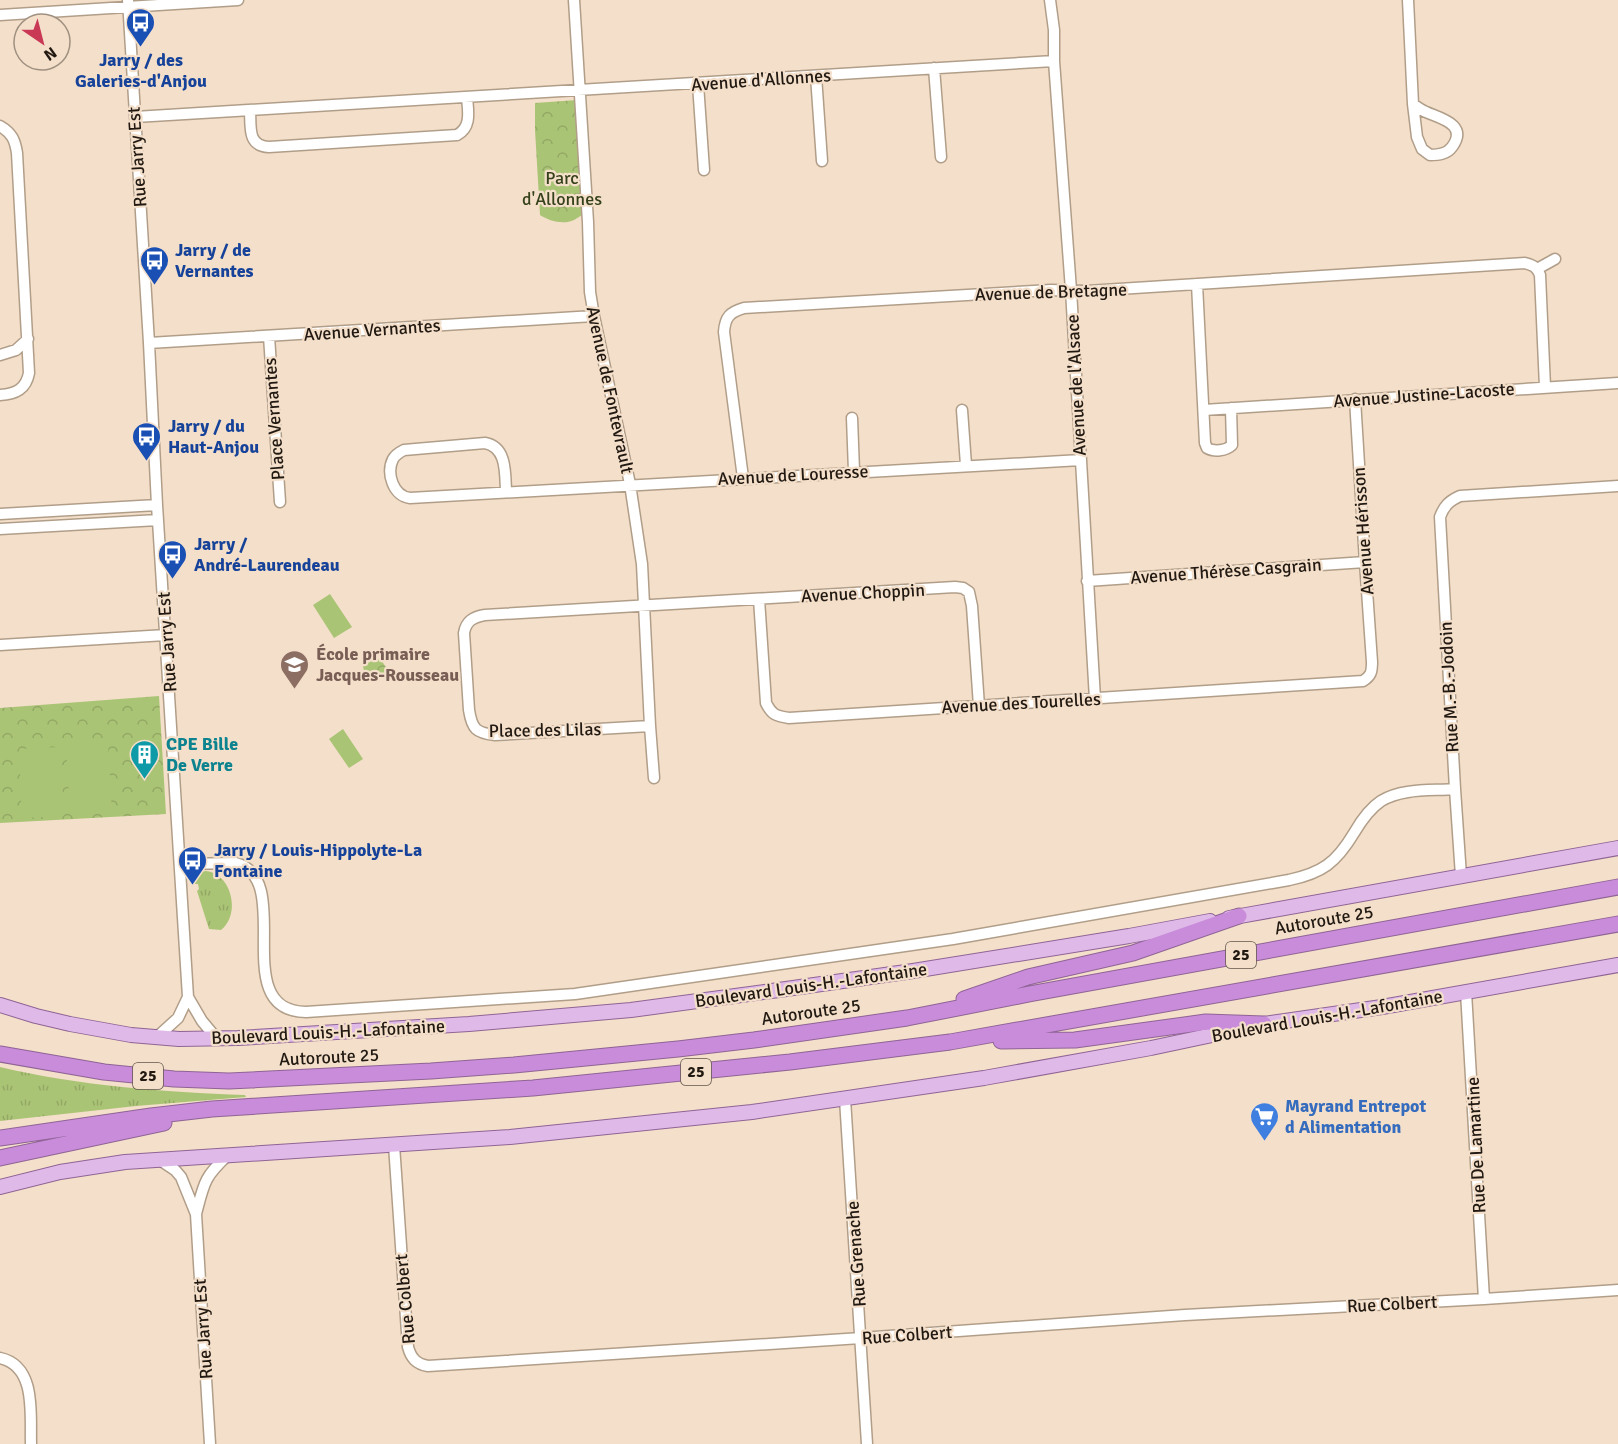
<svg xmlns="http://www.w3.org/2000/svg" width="1618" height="1444" viewBox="0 0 1618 1444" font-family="Signika,sans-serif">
<defs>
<pattern id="grass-tufts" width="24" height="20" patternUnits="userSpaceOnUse" patternTransform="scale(1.5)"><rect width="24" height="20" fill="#aac475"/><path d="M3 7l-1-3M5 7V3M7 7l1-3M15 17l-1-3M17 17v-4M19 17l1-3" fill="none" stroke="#92a864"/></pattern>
<pattern id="park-crowns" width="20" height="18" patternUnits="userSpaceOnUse" patternTransform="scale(1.5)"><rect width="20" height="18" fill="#aac475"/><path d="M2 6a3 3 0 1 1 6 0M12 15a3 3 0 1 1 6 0" fill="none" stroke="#92a864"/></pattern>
</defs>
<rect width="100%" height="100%" fill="#f4dfca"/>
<path fill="url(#grass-tufts)" d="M206,871C232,874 241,914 221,930L209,929L197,891L199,889L198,884H195L193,877L196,873Z
M0,1067C81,1086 163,1092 245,1095L246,1097L136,1106L0,1121Z"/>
<path fill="url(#park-crowns)" d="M577,100L587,213C581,215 578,218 574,220C563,225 549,221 540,215L535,130V103Z
M375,658L381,660L388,670L387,673L373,683C367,680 364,673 363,666Z
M159,696L166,814L0,823V708Z"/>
<path fill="#aac475" d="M330,594L352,627L334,638L313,605Z
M343,729L363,759L349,768L329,739Z
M108,744L112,813L70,815L66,746Z
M60,747L64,816L22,818L19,749Z"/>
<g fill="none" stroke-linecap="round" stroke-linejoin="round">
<defs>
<path id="minor" d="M128,0L149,343L157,505L188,997L202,1021L217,1039
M574,0L588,222L590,292L594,316L630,484L642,564L650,726L654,778
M1050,0L1054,30V61L1071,290L1095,699
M1408,0L1413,104L1417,137L1422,149L1430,155C1439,155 1447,154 1452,147C1469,124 1439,118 1426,112C1421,110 1417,107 1413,104
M0,15L238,0
M934,68L941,157
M816,76L822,161
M698,84L704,170
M250,110C251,127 247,146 269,147L457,135C472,127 468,111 467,97
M135,117L1054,61
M0,126C12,133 15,140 17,153L29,373C26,389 16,394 0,395
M1537,269L1555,259
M1197,284L1205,443L1207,448C1214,452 1226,451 1232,445L1231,408
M269,336L280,502
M149,343L594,316
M0,355L16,350L28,339
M962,410L966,465
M1204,410L1618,383
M852,418L854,471
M743,478L724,332C725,317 730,312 744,308L1051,290L1087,291L1525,263C1533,265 1537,267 1540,275L1545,387
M506,491C505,473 507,447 485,443L404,450C400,452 396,454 393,459C386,473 393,496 410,498L1081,460
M0,514L157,505
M0,529L158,520
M1087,581L1365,562
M759,599L766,703C772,715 776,716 789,718L1363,681C1371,676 1372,672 1372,662L1365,562L1355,399
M0,645L166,635
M650,726L495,735C476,733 472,729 469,710L464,633C466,621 473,617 485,615L955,587L963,588L969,592L972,606L979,706
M180,864L236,863C297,880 226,1011 306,1012L575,994L953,939L1289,880C1322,873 1336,863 1354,833C1361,821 1369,809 1381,801C1402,788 1431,791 1455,789
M1461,876L1455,789L1440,517C1444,506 1449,501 1460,496L1618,486
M1466,992L1484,1299
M157,1037L178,1018L188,997
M845,1099L867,1444
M394,1145L408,1347C411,1358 416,1364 428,1366L861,1338L1185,1315L1484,1299L1618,1290
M160,1160L175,1170L181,1177L196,1214L210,1444
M196,1214C204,1183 204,1177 228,1155
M0,1358C37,1366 30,1415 31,1444"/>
<path id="major" d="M1229,918L1618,848
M0,1005L36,1016L70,1024L131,1035L179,1039L238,1038L469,1024L631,1010L779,990L913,971L1129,936L1210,921
M0,1187L60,1172L125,1162L510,1137L752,1112L984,1078L1151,1048L1264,1024L1382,1007L1618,965"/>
<path id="highway" d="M964,999L1028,977L1133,953L1239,916
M1001,1041L1075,1040L1206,1022L1264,1024
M0,1054L104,1072L174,1079L229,1081L431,1071L514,1065L678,1049L754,1040L907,1018L1029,994L1618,887
M0,1138L151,1116L212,1109L533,1088L790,1062L950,1042L1618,924
M0,1158L164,1123"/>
</defs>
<use href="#minor" stroke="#b19e89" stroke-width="13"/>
<use href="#major" stroke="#8f6495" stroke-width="16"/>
<use href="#highway" stroke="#8f6495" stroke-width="17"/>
<use href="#minor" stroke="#fff" stroke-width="10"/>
<use href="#major" stroke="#dfbae9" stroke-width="14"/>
<use href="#highway" stroke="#c98cdb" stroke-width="15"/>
</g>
<defs>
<symbol id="bus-pin" viewBox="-11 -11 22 30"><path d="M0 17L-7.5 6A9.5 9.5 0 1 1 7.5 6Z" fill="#1a4fb4" stroke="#f4dfca"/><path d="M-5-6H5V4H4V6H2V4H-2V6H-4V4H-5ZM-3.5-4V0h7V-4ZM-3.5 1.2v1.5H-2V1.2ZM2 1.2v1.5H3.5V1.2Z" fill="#fff"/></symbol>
<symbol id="school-pin" viewBox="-11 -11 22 30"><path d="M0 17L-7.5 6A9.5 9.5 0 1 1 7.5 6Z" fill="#8d6e63" stroke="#f4dfca"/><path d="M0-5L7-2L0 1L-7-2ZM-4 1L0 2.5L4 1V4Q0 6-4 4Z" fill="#fff"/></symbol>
<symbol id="building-pin" viewBox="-11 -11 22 30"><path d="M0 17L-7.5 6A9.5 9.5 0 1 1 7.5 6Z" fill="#0f9aa8" stroke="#f4dfca"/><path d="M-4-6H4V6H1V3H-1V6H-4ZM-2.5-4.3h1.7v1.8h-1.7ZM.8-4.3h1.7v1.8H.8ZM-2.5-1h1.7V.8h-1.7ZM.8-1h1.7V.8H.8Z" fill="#fff"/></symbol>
<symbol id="supermarket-pin" viewBox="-11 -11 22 30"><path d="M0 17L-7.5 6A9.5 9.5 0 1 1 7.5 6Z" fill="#3f7fe0" stroke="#f4dfca"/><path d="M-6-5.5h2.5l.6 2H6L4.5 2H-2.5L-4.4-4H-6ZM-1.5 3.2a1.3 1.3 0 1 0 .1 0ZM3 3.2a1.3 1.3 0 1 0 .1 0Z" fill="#fff"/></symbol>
</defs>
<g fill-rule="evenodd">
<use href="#bus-pin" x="124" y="6" width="33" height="45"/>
<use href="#bus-pin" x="138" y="244" width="33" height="45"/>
<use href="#bus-pin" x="130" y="420" width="33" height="45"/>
<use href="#bus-pin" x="156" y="538" width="33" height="45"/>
<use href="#school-pin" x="278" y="648" width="33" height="45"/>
<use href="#building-pin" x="128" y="738" width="33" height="45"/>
<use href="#bus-pin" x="176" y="844" width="33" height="45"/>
<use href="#supermarket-pin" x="1248" y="1100" width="33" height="45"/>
</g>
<g text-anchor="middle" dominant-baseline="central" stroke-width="4.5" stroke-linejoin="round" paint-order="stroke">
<g fill="#f4dfca" stroke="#615549" stroke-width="1.5">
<rect x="1226" y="942" width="30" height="26" rx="4.5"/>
<rect x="681" y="1059" width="30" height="26" rx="4.5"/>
<rect x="133" y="1063" width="30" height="26" rx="4.5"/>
</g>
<g font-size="16" font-weight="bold" fill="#221a12">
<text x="1241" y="955">25</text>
<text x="696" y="1072">25</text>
<text x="148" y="1076">25</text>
</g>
<g font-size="18" font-weight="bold" fill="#164399" stroke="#f4dfca" text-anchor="start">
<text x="141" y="60" text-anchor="middle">Jarry / des<tspan x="141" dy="21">Galeries-d'Anjou</tspan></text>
<text x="175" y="250">Jarry / de<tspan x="175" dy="21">Vernantes</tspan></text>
<text x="168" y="426">Jarry / du<tspan x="168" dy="21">Haut-Anjou</tspan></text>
<text x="194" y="544">Jarry /<tspan x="194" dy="21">André-Laurendeau</tspan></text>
<text x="214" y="850">Jarry / Louis-Hippolyte-La<tspan x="214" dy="21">Fontaine</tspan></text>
</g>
<g font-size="18" fill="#221a12" stroke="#f4dfca">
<text transform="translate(761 80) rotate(-4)">Avenue d'Allonnes</text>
<text transform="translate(137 157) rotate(-94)">Rue Jarry Est</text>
<text transform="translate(1051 292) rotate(-2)">Avenue de Bretagne</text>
<text transform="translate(372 330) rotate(-4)">Avenue Vernantes</text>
<text transform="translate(1076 385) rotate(-93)">Avenue de l'Alsace</text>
<text transform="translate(610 390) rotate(78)">Avenue de Fontevrault</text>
<text transform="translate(1424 395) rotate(-4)">Avenue Justine-Lacoste</text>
<text transform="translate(274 419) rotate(-94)">Place Vernantes</text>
<text transform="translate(793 475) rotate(-3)">Avenue de Louresse</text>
<text transform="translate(1363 531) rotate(-94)">Avenue Hérisson</text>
<text transform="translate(1226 571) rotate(-4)">Avenue Thérèse Casgrain</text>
<text transform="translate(863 593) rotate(-3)">Avenue Choppin</text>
<text transform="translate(167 642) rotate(-94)">Rue Jarry Est</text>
<text transform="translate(1449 687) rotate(-93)">Rue M.-B.-Jodoin</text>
<text transform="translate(1021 703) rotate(-3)">Avenue des Tourelles</text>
<text transform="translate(545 730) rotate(-1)">Place des Lilas</text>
<text transform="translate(1324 920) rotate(-10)">Autoroute 25</text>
<text transform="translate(811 985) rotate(-8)">Boulevard Louis-H.-Lafontaine</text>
<text transform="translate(811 1012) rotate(-8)">Autoroute 25</text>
<text transform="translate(1327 1016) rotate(-10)">Boulevard Louis-H.-Lafontaine</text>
<text transform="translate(328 1032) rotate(-3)">Boulevard Louis-H.-Lafontaine</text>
<text transform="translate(329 1057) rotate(-3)">Autoroute 25</text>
<text transform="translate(1476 1145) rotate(-93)">Rue De Lamartine</text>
<text transform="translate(856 1254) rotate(-94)">Rue Grenache</text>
<text transform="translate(405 1299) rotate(-95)">Rue Colbert</text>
<text transform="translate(1392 1304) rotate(-3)">Rue Colbert</text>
<text transform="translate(203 1329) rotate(-94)">Rue Jarry Est</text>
<text transform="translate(907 1335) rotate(-4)">Rue Colbert</text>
</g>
<g font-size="18" fill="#35411a" stroke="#f4dfca">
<text x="562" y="178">Parc<tspan x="562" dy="21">d'Allonnes</tspan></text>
</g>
<g font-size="18" font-weight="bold" fill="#785e54" stroke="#f4dfca" text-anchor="start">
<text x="316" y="654">École primaire<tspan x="316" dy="21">Jacques-Rousseau</tspan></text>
</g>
<g font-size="18" font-weight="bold" fill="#0d838f" stroke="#f4dfca" text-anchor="start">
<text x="166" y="744">CPE Bille<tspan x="166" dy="21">De Verre</tspan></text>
</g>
<g font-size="18" font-weight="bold" fill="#366cbe" stroke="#f4dfca" text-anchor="start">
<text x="1285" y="1106">Mayrand Entrepot<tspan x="1285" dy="21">d Alimentation</tspan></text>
</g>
</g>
<g transform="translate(42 42) rotate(145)"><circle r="28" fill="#f4dfca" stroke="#a09080" stroke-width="1.5"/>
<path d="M0-4.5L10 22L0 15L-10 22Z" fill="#c93956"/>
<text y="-9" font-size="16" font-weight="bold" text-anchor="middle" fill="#221a12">N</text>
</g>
</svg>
